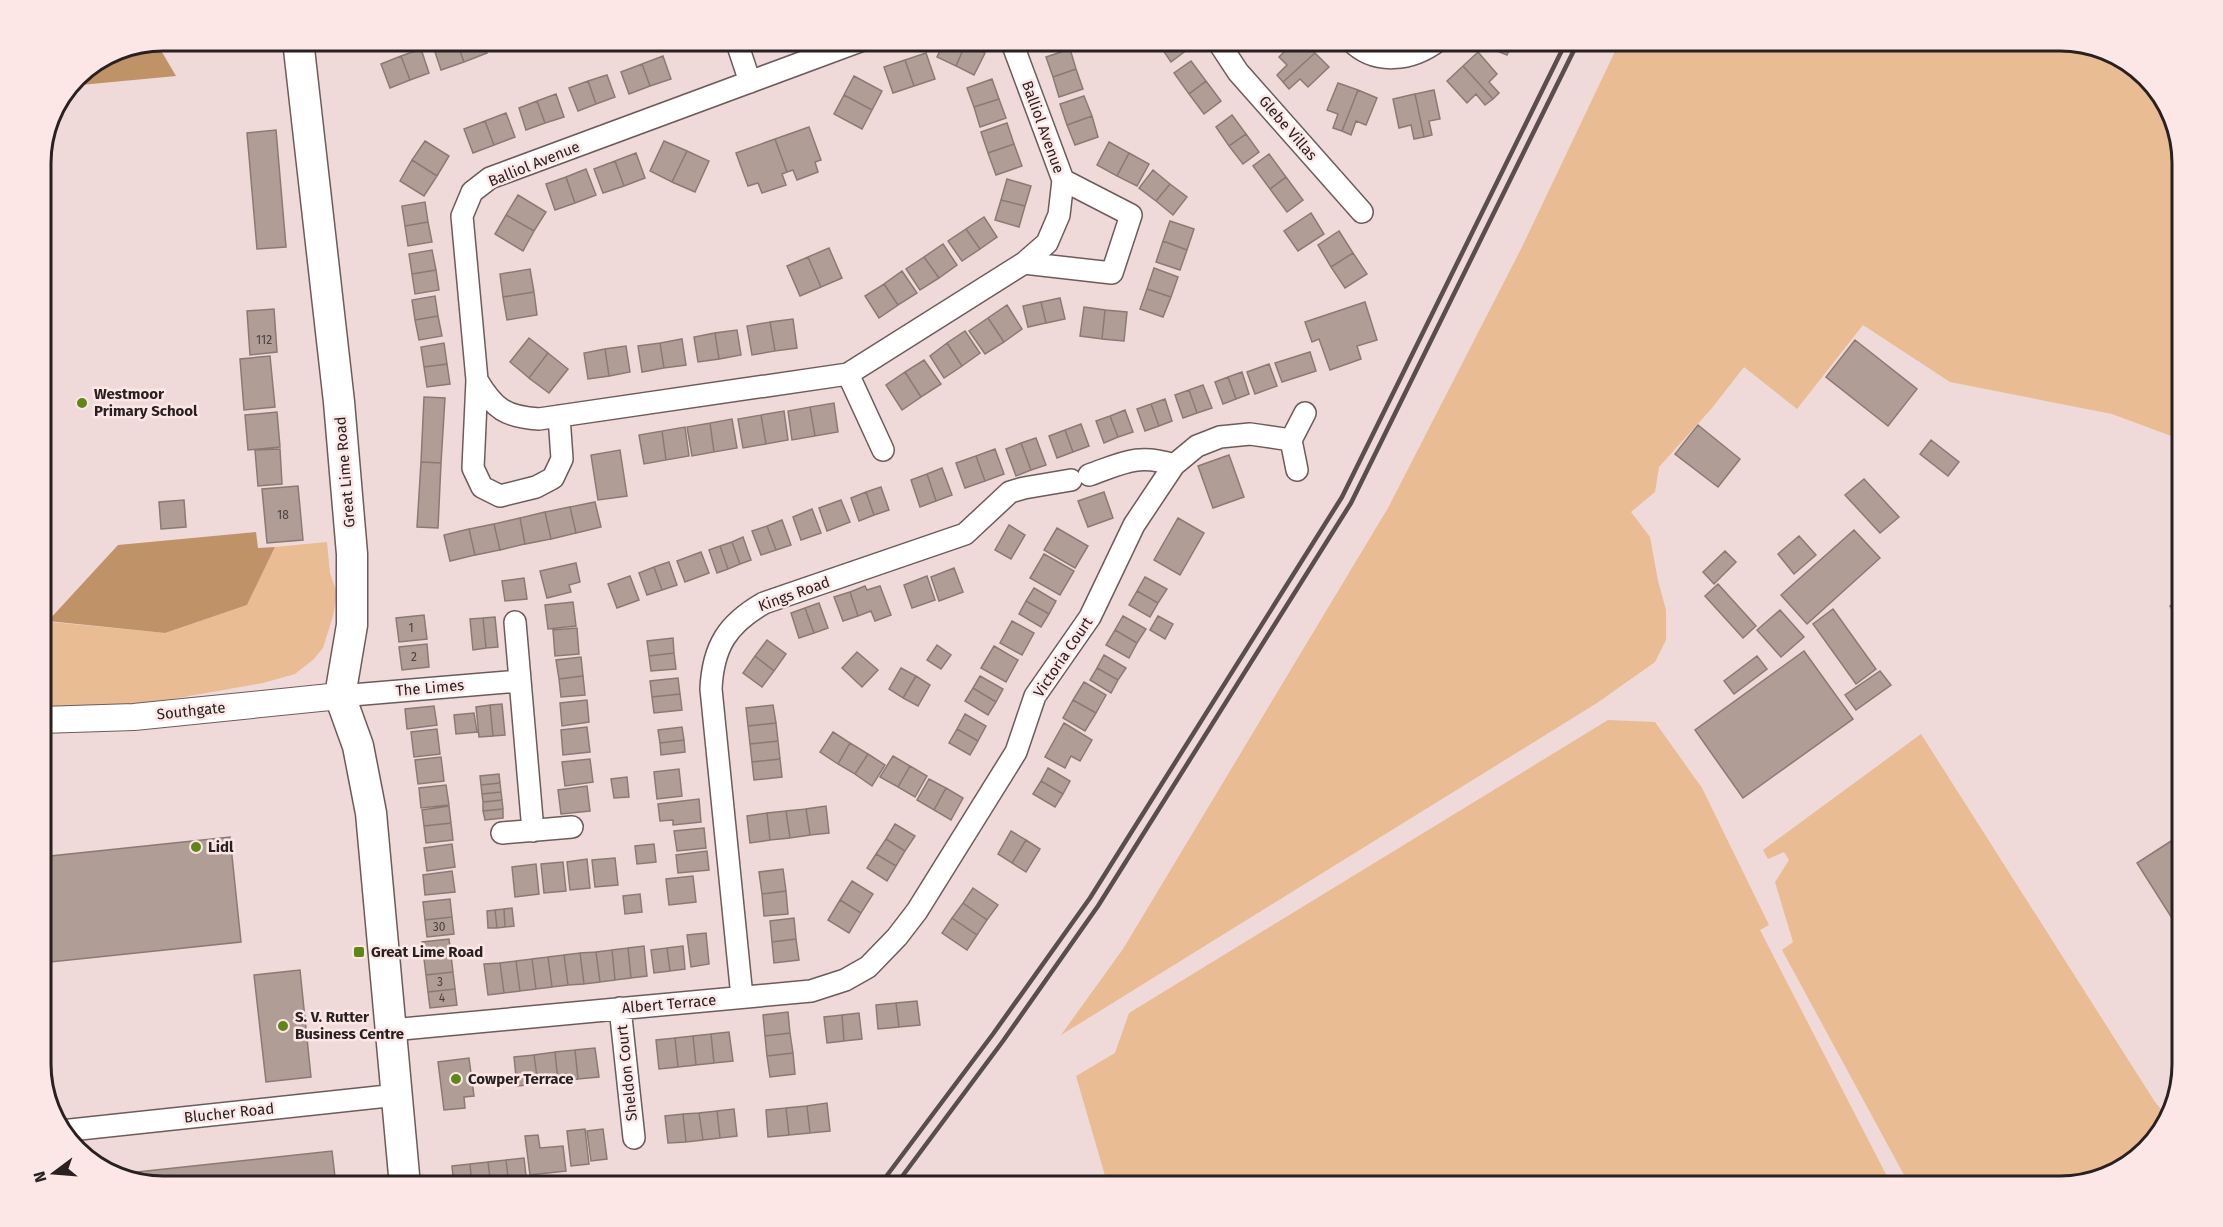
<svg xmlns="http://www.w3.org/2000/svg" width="2223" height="1227" viewBox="0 0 2223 1227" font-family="'Fira Sans',sans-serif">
<rect width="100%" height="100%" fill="#efd9d9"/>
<path fill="#e9bc93" d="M1620,41L2059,40L2121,57L2166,102L2182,156V440L2112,414L1950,382L1863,325L1797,409L1744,367L1712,408L1659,467L1655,492L1631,512L1650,537L1658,581L1666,610V640L1655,662L1597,703L1061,1035L1123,949L1388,508L1521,249Z
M327,542L330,573L337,593L333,616L323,648L314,659L295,674L263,683L132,706L41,707V621L165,633L247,605L275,547Z
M1608,720L1655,722L1702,788L1769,925L1760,930L1892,1186H1108L1076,1076L1115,1053L1129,1013Z
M1921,734L2155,1102L2168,1118L2166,1125L2121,1170L2060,1186H1910L1782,950L1793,942L1775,882L1789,860L1784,852L1768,859L1763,850Z"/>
<path fill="#c09267" d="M156,42L176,76L70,86L77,76L117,50Z
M256,532L258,548L275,547L247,605L165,633L48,621L118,545Z"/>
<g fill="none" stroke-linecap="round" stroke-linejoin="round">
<path stroke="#a8759a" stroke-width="6" d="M2119,56L2121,57"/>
</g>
<path fill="#af9d96" stroke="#8b7a73" stroke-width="1.5" d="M448,40H456L464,62L441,70L433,46Z
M456,40H482L487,53L464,62Z
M489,40H512L513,44L493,51Z
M945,40H960L966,43L956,66L937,57Z
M1156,40H1182L1188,49L1171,62Z
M1296,40H1304L1315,53L1283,82L1277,75L1287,65L1279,57Z
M1482,40H1529L1525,49L1512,44L1507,55L1480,44Z
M966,43L985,53L974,75L956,66Z
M421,49L429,73L410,80L401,56Z
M1070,49L1076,69L1053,77L1046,57Z
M1478,52L1497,74L1489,82L1499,93L1493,99L1463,66Z
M926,53L935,79L914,86L905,60Z
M1315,53L1329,67L1308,87L1300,79L1289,89L1283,82Z
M401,56L410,80L390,88L381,64Z
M663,56L671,79L650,86L642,64Z
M905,60L914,86L893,93L884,67Z
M1191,61L1206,81L1189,94L1174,73Z
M642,64L650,86L629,94L621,72Z
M1463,66L1493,99L1485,105L1476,94L1467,103L1447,81Z
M1076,69L1083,89L1059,97L1053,77Z
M607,75L615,97L596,104L588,81Z
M854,76L882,91L872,110L844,95Z
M992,79L999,99L974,107L967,88Z
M588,81L596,104L578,111L569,88Z
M1206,81L1221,101L1204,114L1189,94Z
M1338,83L1358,90L1342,131L1333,128L1338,114L1327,110Z
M1358,90L1377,98L1366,125L1356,121L1351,135L1342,131Z
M1434,90L1440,119L1429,121L1432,135L1424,137L1415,94Z
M556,94L564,117L545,123L537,101Z
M1415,94L1424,137L1414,139L1411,125L1399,128L1393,99Z
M844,95L872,110L862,129L834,114Z
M1084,96L1092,116L1067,125L1060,104Z
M999,99L1006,118L980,127L974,107Z
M537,101L545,123L526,130L519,108Z
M506,113L515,137L494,145L485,121Z
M1232,115L1246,134L1229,146L1216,127Z
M1092,116L1098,137L1075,145L1067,125Z
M485,121L494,145L473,153L464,129Z
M1007,123L1014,144L988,153L981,132Z
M809,127L821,160L815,162L818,172L797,180L793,170L787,172L775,139Z
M276,130L286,247L257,249L247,133Z
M1246,134L1259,152L1243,164L1229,146Z
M775,139L787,172L782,174L786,185L762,193L758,183L748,186L736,153Z
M425,141L449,156L437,176L412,160Z
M664,141L687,151L672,182L650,171Z
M1109,142L1129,153L1117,176L1097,165Z
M1014,144L1022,166L996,175L988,153Z
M687,151L709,161L695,192L672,182Z
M636,153L645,178L624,186L615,161Z
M1129,153L1149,164L1137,186L1117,176Z
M1269,154L1286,177L1270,189L1253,166Z
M412,160L437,176L424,196L400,181Z
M615,161L624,186L603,193L594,169Z
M586,169L596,195L575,203L566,177Z
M1153,170L1170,184L1156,201L1139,188Z
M566,177L575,203L555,210L546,184Z
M1286,177L1303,200L1287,212L1270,189Z
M1007,179L1031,186L1025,206L1001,200Z
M1170,184L1187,197L1173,215L1156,201Z
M518,195L546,212L534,231L506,215Z
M1001,200L1025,206L1019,227L995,220Z
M425,202L428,222L405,226L402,206Z
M1311,213L1324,234L1298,251L1284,231Z
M506,215L534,231L523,251L495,234Z
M984,217L997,237L980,249L966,229Z
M1170,221L1194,229L1187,250L1163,241Z
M428,222L432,242L408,246L405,226Z
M966,229L980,249L962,261L948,241Z
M1339,231L1353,253L1331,267L1318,245Z
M1163,241L1187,250L1180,270L1156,262Z
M943,244L957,265L939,278L924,257Z
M829,248L842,278L821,287L808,257Z
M432,250L436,270L412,274L409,254Z
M1353,253L1367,274L1345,288L1331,267Z
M808,257L821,287L800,296L787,266Z
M924,257L939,278L920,290L906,269Z
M1154,268L1178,277L1171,297L1147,289Z
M530,269L534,292L503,297L500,274Z
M436,270L439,290L415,294L412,274Z
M902,271L917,293L898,305L884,284Z
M884,284L898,305L879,318L865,296Z
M1147,289L1171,297L1163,317L1140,309Z
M534,292L537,315L507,320L503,297Z
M435,296L438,316L415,320L412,300Z
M1060,298L1065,319L1046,323L1041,302Z
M1041,302L1046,323L1028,327L1023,306Z
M1365,302L1377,340L1357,346L1361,359L1330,370L1319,339L1312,342L1305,322Z
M1007,305L1022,329L1004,342L988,318Z
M1084,307L1105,310L1102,339L1080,336Z
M274,309L277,352L250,355L247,311Z
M1105,310L1127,312L1124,341L1102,339Z
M438,316L442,336L419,340L415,320Z
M988,318L1004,342L985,354L969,331Z
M793,319L797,348L775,351L770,322Z
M770,322L775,351L752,355L747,326Z
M737,330L741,355L719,359L715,333Z
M965,331L980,353L962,366L947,343Z
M715,333L719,359L698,362L694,337Z
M529,338L548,353L529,378L510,362Z
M682,339L686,365L664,368L660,343Z
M1855,340L1917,389L1888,426L1826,377Z
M444,343L447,364L424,367L421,347Z
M660,343L664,368L642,372L638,346Z
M947,343L962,366L944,378L930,356Z
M626,346L630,372L609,376L605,349Z
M605,349L609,376L588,379L584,353Z
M1310,352L1316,371L1282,382L1275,363Z
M548,353L568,369L549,393L529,378Z
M270,356L275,407L244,410L240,359Z
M924,360L941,384L921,397L905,372Z
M447,364L450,384L427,387L424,367Z
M1269,364L1277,386L1255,394L1247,372Z
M905,372L921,397L902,410L886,385Z
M1242,372L1249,394L1236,399L1228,377Z
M1228,377L1236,399L1223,404L1215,382Z
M1203,385L1212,408L1197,413L1189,390Z
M1189,390L1197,413L1183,418L1175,395Z
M424,397L445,398L441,463L421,462Z
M1165,399L1172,421L1159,426L1151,404Z
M834,403L838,432L815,436L810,407Z
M1151,404L1159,426L1145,431L1137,409Z
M810,407L815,436L792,440L788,411Z
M1125,410L1133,432L1118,437L1110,416Z
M784,411L788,440L766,444L761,415Z
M277,412L280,447L248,450L245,415Z
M761,415L766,444L743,448L738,419Z
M1110,416L1118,437L1104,443L1096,421Z
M732,419L737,448L714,452L710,423Z
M710,423L714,452L692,456L687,427Z
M1081,424L1089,446L1073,452L1065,430Z
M1698,425L1740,459L1718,487L1675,454Z
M685,427L689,456L666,460L662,431Z
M1065,430L1073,452L1057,458L1049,436Z
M662,431L666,460L644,464L639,435Z
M1036,438L1046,465L1031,470L1021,443Z
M1931,440L1959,462L1948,476L1920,454Z
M1021,443L1031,470L1016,476L1006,449Z
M280,449L282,484L258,486L255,450Z
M995,449L1004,474L985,481L976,456Z
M620,450L627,496L598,500L591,455Z
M1229,455L1244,497L1213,508L1198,466Z
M976,456L985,481L965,488L956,463Z
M421,462L441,463L438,528L417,527Z
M942,468L952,495L936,501L927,474Z
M927,474L936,501L920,507L911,480Z
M1864,479L1899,517L1880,533L1845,495Z
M298,486L303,540L267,543L262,489Z
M881,487L889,510L874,515L866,492Z
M866,492L874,515L859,521L851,498Z
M1104,492L1113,518L1088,527L1078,501Z
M184,500L186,527L161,529L159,502Z
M841,500L850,522L827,531L819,508Z
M595,502L601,527L576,533L570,507Z
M570,507L576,533L551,539L545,512Z
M812,509L821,533L801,540L793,517Z
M545,512L551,539L525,544L520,518Z
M520,518L525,544L500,550L494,524Z
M1178,518L1204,533L1180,575L1154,560Z
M782,520L791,545L776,550L767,526Z
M494,524L500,550L475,555L469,529Z
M1009,525L1025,535L1011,559L995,550Z
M767,526L776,550L761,555L752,531Z
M1057,528L1088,546L1075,568L1044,550Z
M469,529L475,555L450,561L444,535Z
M1854,530L1880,558L1807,624L1781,595Z
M1799,536L1816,555L1794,574L1778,554Z
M743,537L751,560L740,564L732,542Z
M732,542L740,564L728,569L720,546Z
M720,546L728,569L717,573L709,550Z
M1725,551L1736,562L1714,584L1703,572Z
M701,552L709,573L685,582L677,561Z
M1044,554L1074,571L1060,595L1030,578Z
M669,562L677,585L662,590L654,567Z
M576,563L580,582L569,585L571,592L547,598L540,571Z
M654,567L662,590L647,595L639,573Z
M954,568L963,592L939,601L931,577Z
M630,576L639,600L617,608L608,584Z
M927,576L935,600L912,608L904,585Z
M1145,577L1167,589L1158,603L1137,591Z
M524,578L527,599L505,601L502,581Z
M1718,584L1756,626L1743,638L1705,596Z
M865,586L867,590L880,586L891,615L875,621L871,611L858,616L850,592Z
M1034,588L1056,601L1049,614L1026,601Z
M1137,591L1158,603L1150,617L1129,605Z
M850,592L858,616L843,621L834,597Z
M2182,598V627L2170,606Z
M1026,601L1049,614L1041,627L1019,614Z
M573,602L576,626L548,629L545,605Z
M819,603L828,628L814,633L805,608Z
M805,608L814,633L799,638L791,613Z
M1833,609L1876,669L1856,684L1813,624Z
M1780,610L1804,637L1781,657L1757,630Z
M424,615L427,639L399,642L396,618Z
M1123,616L1146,629L1137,643L1115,630Z
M1158,616L1173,624L1165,639L1150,630Z
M495,617L498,647L486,648L483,618Z
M483,618L486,648L473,650L470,619Z
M1012,621L1034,633L1022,655L1000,643Z
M577,628L579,654L555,656L553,630Z
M1115,630L1137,643L1129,658L1106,645Z
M673,638L674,653L649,656L647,641Z
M767,640L786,654L774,671L755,656Z
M427,644L429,667L402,670L399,647Z
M937,645L951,655L941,669L927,660Z
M994,646L1018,660L1006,682L981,668Z
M1804,651L1853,719L1743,798L1695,730Z
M857,652L878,670L862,687L842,668Z
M674,653L676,669L651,671L649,656Z
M1104,655L1126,668L1118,680L1097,668Z
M755,656L774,671L762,687L743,673Z
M1757,656L1767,669L1734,694L1724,681Z
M581,657L583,676L559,679L556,660Z
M901,668L916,676L903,698L889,689Z
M1097,668L1118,680L1111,693L1090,680Z
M1880,671L1891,685L1856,710L1845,695Z
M583,676L585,695L561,697L559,679Z
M916,676L930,685L918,706L903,698Z
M980,676L1003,689L996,702L973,688Z
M678,678L680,694L652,697L650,681Z
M1084,682L1106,695L1096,713L1073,700Z
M973,688L996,702L988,715L965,701Z
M680,694L682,710L654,713L652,697Z
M587,700L589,722L562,726L560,703Z
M1073,700L1096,713L1085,731L1063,718Z
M502,704L505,735L493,736L490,705Z
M490,705L493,736L479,737L476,707Z
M773,705L776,723L748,726L746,708Z
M434,706L437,725L407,729L405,709Z
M474,713L477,732L456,734L454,715Z
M965,714L986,726L978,741L957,729Z
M776,723L778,741L750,744L748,726Z
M1064,723L1092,740L1080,761L1071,756L1065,768L1045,757Z
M587,727L590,752L563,755L561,730Z
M682,727L684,740L660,743L658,730Z
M437,729L440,754L414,757L411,732Z
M957,729L978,741L970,755L949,743Z
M833,732L850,743L838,764L820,752Z
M684,740L685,752L661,755L660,743Z
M778,741L780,759L752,762L750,744Z
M850,743L868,754L855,774L838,764Z
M868,754L885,765L872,786L855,774Z
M893,756L910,766L898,787L880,777Z
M441,757L444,781L418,784L415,760Z
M590,759L593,782L565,786L562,762Z
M780,759L782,777L754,780L752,762Z
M910,766L927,776L915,797L898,787Z
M1048,768L1070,781L1063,794L1041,781Z
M679,769L682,796L657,799L654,772Z
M499,774L500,783L481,785L480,776Z
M627,777L629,797L614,798L611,779Z
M929,779L946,788L934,810L917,800Z
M1041,781L1063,794L1055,807L1033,794Z
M500,783L501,792L482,794L481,785Z
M446,785L449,805L421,808L419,788Z
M587,786L590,811L561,814L558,790Z
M946,788L963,798L951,820L934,810Z
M501,792L502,800L483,802L482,794Z
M699,799L701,822L673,825V820L660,821L658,804Z
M502,800L503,809L483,811V802Z
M449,806L451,823L424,826L422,810Z
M826,806L829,833L810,835L806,809Z
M503,809V818L485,820L483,811Z
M806,809L810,835L790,838L786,811Z
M786,811L790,838L770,840L767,813Z
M767,813L770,840L750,843L747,816Z
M451,823L453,840L426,843L424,826Z
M895,824L915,836L905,851L886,839Z
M704,828L706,848L677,851L674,831Z
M1011,831L1026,840L1012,863L998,854Z
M2182,834V934L2137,863Z
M230,837L241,942L41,963V857Z
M886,839L905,851L896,866L876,854Z
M1026,840L1040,849L1026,872L1012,863Z
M452,844L455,867L427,871L424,848Z
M654,844L656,862L637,864L635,846Z
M707,851L709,870L678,873L676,855Z
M876,854L896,866L887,881L867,868Z
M615,858L618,885L595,887L592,860Z
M587,859L590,888L570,890L567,862Z
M563,862L566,891L544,893L541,864Z
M536,864L539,894L515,897L512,867Z
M783,869L786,891L762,894L759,872Z
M452,871L455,892L425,895L423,875Z
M693,876L696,902L669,905L666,879Z
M852,881L873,894L861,913L840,900Z
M973,888L998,905L987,920L963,903Z
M786,891L788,914L764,916L762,894Z
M640,894L642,912L625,914L623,896Z
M450,899L452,917L425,920L423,902Z
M840,900L861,913L849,933L828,920Z
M963,903L987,920L977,935L952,918Z
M512,908L514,926L505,927L504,909Z
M504,909L505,927L497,928L495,910Z
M495,910L497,928H488L487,911Z
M452,917L454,934L427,937L425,920Z
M794,918L796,939L772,942L770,921Z
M952,918L977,935L967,950L942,933Z
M706,933L709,964L691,967L687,935Z
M449,939L451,955L424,959L422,942Z
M796,939L799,960L774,963L772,942Z
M644,946L647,976L631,978L628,948Z
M683,946L685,969L670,971L667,948Z
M628,948L631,978L615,980L612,950Z
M667,948L670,971L654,973L651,950Z
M612,950L615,980L600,982L596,952Z
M596,952L600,982L584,984L580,953Z
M580,953L584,984L568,985L564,955Z
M451,955L453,972L426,975L424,959Z
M564,955L568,985L552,987L548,957Z
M548,957L552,987L536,989L532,959Z
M532,959L536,989L520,991L516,961Z
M516,961L520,991L504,993L500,963Z
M500,963L504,993L488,995L484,964Z
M300,970L311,1077L266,1082L254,975Z
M453,972L455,989L428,992L426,975Z
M455,989L457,1005L430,1008L428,992Z
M917,1001L920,1025L899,1027L896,1003Z
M896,1003L899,1027L878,1029L876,1005Z
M788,1012L790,1033L765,1036L763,1015Z
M859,1013L862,1039L844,1041L842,1015Z
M842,1015L844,1041L827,1043L824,1017Z
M729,1032L733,1061L714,1063L711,1034Z
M790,1033L793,1053L767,1056L765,1036Z
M711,1034L714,1063L696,1065L693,1036Z
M693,1036L696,1065L678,1067L675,1038Z
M675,1038L678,1067L659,1069L656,1040Z
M595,1048L599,1077L578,1079L575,1050Z
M575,1050L578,1079L558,1082L555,1052Z
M555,1052L558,1082L538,1084L534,1055Z
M793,1053L795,1074L770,1077L767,1056Z
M534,1055L538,1084L517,1086L514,1057Z
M469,1058L474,1096L464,1097L465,1108L444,1110L438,1062Z
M827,1103L830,1131L810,1133L807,1106Z
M807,1106L810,1133L789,1135L786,1108Z
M786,1108L789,1135L768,1137L766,1110Z
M734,1109L737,1136L720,1138L717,1111Z
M717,1111L720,1138L703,1140L699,1113Z
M699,1113L703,1140L686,1142L683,1114Z
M683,1114L686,1142L668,1143L665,1116Z
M585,1129L589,1164L571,1166L567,1131Z
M603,1129L607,1159L591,1161L587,1131Z
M538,1135L540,1148L563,1146L566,1171L530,1175L525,1136Z
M332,1151L336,1186H164L118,1174Z
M524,1158L527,1185L509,1186L506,1160Z
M506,1160L509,1186H491L488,1162Z
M488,1162L491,1186H472L470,1164Z
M470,1164L472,1186H454L452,1166Z"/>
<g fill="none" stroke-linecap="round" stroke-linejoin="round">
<defs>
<path id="minor" d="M736,40L750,82
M863,40L490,178L472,192L462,216L477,380C494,409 506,417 539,419L848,374L1024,263L1047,243L1059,215L1063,180L1011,40
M1217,40L1238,72L1362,212
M1350,40C1375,66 1412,61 1439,40
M1024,263L1112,273L1131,215L1063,180
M848,374L883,450
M477,380L473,468L482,487L500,496L536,487L553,478L562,459L559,416
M1297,470L1291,440L1305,413
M1089,475C1123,463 1138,453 1174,465
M515,622L533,831
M340,696L520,681
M502,833L572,827
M742,997L711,689C713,647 727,624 764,603L965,534L1010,492L1024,488L1071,480
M620,1008L634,1138
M391,1030L811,991L845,980L868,967L897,937L917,911L1016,752L1035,696L1090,617L1134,525L1174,465L1197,446L1220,437L1250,434L1291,440
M61,1131L397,1095"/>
<path id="tertiary" d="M41,720L134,717L340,696"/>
<path id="secondary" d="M298,40L339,402L352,554V625L340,696L358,746L371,813L405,1186"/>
</defs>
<use href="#minor" stroke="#6d5b5a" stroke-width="24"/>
<use href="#tertiary" stroke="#6d5b5a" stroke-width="28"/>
<use href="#secondary" stroke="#6d5b5a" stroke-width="33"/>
<use href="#minor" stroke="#fff" stroke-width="21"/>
<use href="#tertiary" stroke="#fff" stroke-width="26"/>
<use href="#secondary" stroke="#fff" stroke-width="30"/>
<path stroke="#594d4d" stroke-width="4.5" d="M879,1186L993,1034L1090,898L1342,497L1567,40
M895,1186L1003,1041L1098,906L1351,503L1579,40"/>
</g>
<g fill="#5d8817" stroke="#fce7e6" stroke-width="2">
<circle cx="82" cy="403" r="6"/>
<circle cx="196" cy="847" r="6"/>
<rect x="353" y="946" width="12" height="12" rx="3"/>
<circle cx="283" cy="1026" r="6"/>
<circle cx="456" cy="1079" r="6"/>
</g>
<g text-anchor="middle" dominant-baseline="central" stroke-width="5" stroke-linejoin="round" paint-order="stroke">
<g font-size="12" fill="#4a403e">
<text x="264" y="340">112</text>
<text x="283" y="515">18</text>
<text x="411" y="628">1</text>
<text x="414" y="657">2</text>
<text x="439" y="927">30</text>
<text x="440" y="982">3</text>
<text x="442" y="998">4</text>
</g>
<g font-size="15" fill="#292121" stroke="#fce7e6">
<text transform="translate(1043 127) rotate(70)">Balliol Avenue</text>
<text transform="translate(1288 128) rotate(49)">Glebe Villas</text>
<text transform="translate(534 164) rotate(-22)">Balliol Avenue</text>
<text transform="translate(345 472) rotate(-95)">Great Lime Road</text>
<text transform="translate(794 594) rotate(-20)">Kings Road</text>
<text transform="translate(1063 657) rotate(-56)">Victoria Court</text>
<text transform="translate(430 688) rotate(-5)">The Limes</text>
<text transform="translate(191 711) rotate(-6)">Southgate</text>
<text transform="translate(669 1004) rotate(-5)">Albert Terrace</text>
<text transform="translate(627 1073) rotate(-96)">Sheldon Court</text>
<text transform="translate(229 1113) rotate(-6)">Blucher Road</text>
</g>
<g font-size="15" font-weight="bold" fill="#292121" stroke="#fce7e6" text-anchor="start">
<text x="94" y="394">Westmoor<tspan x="94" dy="17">Primary School</tspan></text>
<text x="208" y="847">Lidl</text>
<text x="371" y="952">Great Lime Road</text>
<text x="295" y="1017">S. V. Rutter<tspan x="295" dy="17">Business Centre</tspan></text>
<text x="468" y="1079">Cowper Terrace</text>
</g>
</g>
<path d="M0 0H2223V1227H0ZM163 51H2060A112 112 0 0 1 2172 163V1064A112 112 0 0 1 2060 1176H163A112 112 0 0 1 51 1064V163A112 112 0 0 1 163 51Z" fill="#fce7e6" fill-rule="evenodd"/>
<path fill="none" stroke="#292121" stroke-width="3" d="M163 51H2060A112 112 0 0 1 2172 163V1064A112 112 0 0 1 2060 1176H163A112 112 0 0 1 51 1064V163A112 112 0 0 1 163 51Z"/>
<g transform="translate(54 1173) rotate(254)" stroke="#fce7e6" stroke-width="4.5" paint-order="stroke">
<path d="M0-4.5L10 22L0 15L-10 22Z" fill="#292121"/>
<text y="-9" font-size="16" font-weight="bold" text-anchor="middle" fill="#292121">N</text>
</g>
</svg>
